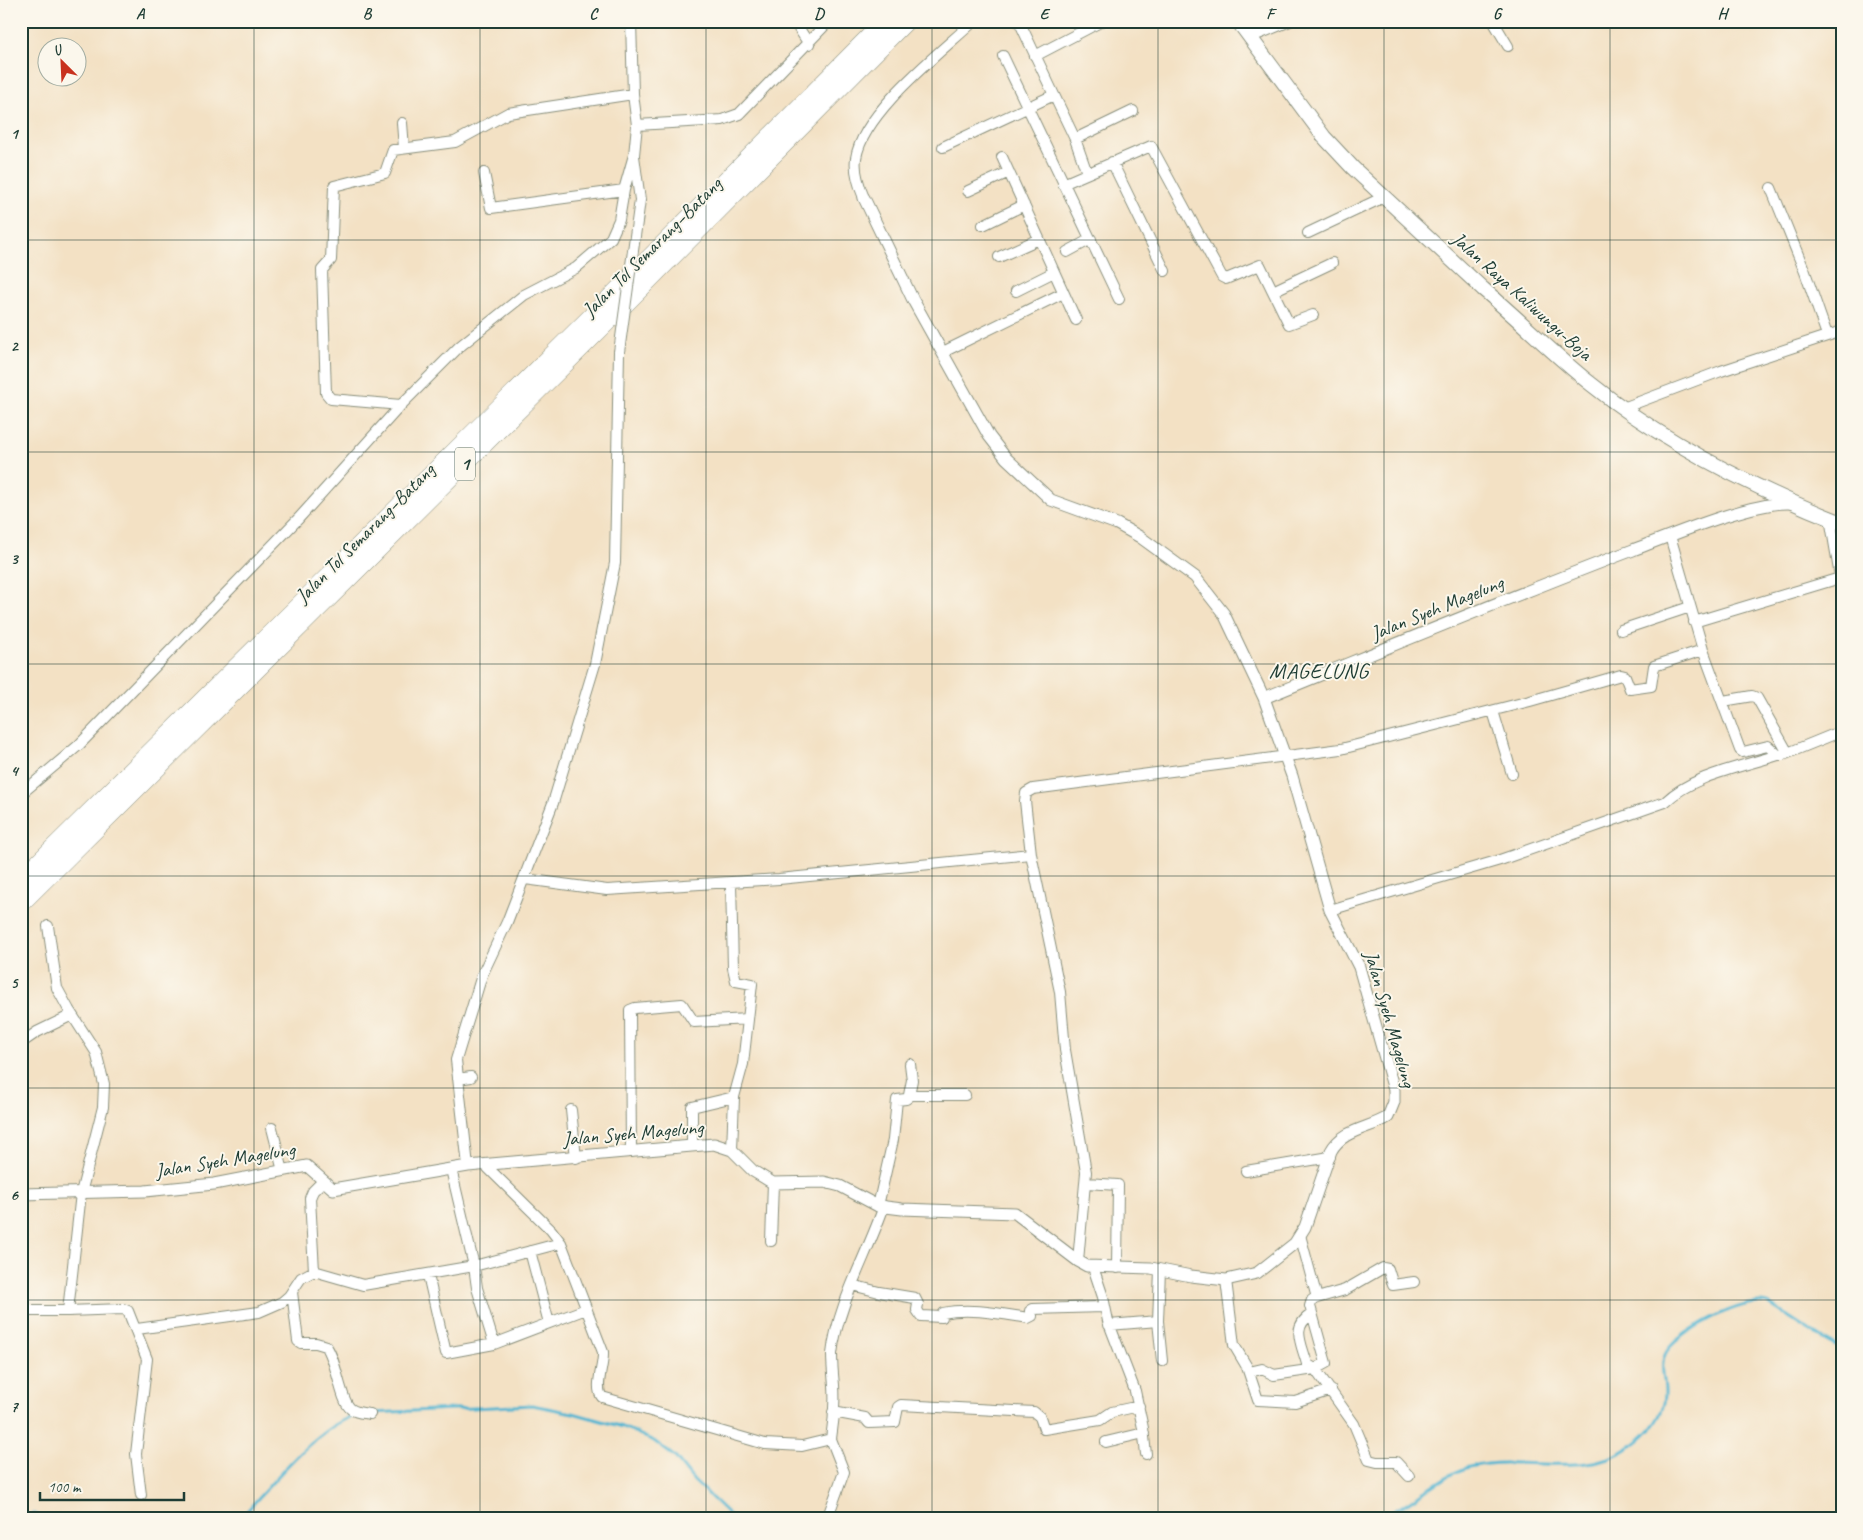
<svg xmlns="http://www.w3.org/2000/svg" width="1863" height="1540" viewBox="0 0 1863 1540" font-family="Caveat,sans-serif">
<rect width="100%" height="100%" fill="#fbf7ec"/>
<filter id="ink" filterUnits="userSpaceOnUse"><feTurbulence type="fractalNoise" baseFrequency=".02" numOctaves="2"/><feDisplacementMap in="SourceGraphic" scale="10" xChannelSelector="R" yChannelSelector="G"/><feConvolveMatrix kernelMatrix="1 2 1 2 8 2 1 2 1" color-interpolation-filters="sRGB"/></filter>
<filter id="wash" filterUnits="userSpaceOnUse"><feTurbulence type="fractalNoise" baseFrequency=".0096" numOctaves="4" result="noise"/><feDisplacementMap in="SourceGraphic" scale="20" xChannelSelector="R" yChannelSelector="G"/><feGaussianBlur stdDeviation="1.12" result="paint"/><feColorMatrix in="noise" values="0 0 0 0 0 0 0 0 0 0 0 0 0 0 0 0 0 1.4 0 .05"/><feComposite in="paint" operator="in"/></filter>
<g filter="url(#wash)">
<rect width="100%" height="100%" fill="#f3e1c4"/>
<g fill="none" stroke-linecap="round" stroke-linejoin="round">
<path stroke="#53b6d2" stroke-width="3" d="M372,1413L532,1405L573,1413L623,1427L654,1441L675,1457L694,1481L734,1519
M21,1517L35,1514L46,1519
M240,1519C270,1486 314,1428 356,1415
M1374,1519C1410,1509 1439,1473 1474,1466C1524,1455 1585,1479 1630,1447C1647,1435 1664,1417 1665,1395C1666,1380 1658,1365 1667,1351C1680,1331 1743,1297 1767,1304C1773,1305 1780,1312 1786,1315C1804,1327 1822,1339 1842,1348"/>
</g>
</g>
<g filter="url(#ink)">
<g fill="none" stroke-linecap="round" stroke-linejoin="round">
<defs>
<path id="minor" d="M794,21L809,44
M1493,21L1508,46
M1249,38L1290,21
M1003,56L1119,299
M1035,56L1102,21
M1054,95L1075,139L1087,173
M402,123L404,148
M637,125L722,120L739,114L829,21
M1075,139L1133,111
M943,147L1054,95L1019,21
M634,156L640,200
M1002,157L1076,320
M1112,162L1165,271
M484,173L491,208L624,190
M1063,184L1151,146L1222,277L1226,279L1260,265L1289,324L1313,315
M1771,188L1805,272L1827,335
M968,191L1009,172
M864,198C859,186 854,171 856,158C863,112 940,53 974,21
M983,225L1024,205
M1308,233L1384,197
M1067,252L1091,239
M999,257L1039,239
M1016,291L1054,272
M1273,291L1332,263
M943,352L1063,293
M401,405L331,399L326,393L322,270L331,260L334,186L385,173L393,150L455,142L508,113L633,94
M1623,408L1721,371L1842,331
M1830,518L1842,588
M1670,536L1703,650L1740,750L1743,752L1768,746L1778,755H1783L1842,731
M1694,622L1840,578
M1621,630L1690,607
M1723,701L1752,696L1757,698L1788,753
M1493,711L1512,774
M21,794L79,745L299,518L401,405L459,347L524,295L576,268L611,238L619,220L624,190L634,155L637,125L633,94L631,21
M525,879L607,890L779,879L1031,854
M731,883L733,968L736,981L752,984L743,1064L734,1097L732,1150
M1330,910L1500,860L1665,802C1693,775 1741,767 1778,755
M48,926L57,988L69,1010L96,1052L104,1084L103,1107L81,1193L68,1311L123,1309L128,1311L147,1359L136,1454L141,1495
M21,1043L37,1032L72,1015
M458,1079L471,1077
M909,1095L912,1080L910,1064
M571,1110L576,1158
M272,1128L283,1171
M692,1145V1107L734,1097
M631,1152L630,1010L635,1008L682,1004L694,1022L748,1019
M468,1166L456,1060L482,975L507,922L553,803L595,664L615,563L619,352
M486,1166L551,1230L561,1243L603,1352C604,1366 594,1387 602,1397L765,1444L802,1446L831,1439C834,1421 835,1402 834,1385C833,1375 832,1364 832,1354C837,1306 868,1253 884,1206
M1246,1171L1330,1157
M1086,1183L1118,1185L1117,1268
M878,1206L893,1140L897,1100L906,1099L911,1095H965
M1300,1235L1317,1298L1345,1290L1383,1268L1388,1269L1393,1285L1414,1282
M771,1241L773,1183
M530,1251L549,1323
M1078,1261L1086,1172L1065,1050L1060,992L1031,854L1025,801L1026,793L1033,789L1341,749L1530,701L1621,675L1625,676L1630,689L1651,686L1654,666L1703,650
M1093,1267L1103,1297L1108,1321L1135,1391L1143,1428L1146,1454
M314,1271L310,1198L313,1191L323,1181
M428,1275L446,1353L494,1344L586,1309
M1226,1280L1234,1345L1247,1367L1258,1400L1295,1402L1331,1390
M852,1285L879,1292L915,1298L918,1304L917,1310L921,1316L942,1317L943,1313C970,1307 1002,1314 1028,1318L1032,1316L1030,1311L1033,1309L1103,1307
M292,1292L298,1341L301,1343H316L326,1346C337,1360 340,1401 351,1409C356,1413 365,1413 370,1414
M21,1311H68
M1312,1314C1290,1327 1302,1344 1307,1364L1315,1369L1354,1424L1369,1460L1377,1462H1396L1409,1476
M1158,1321L1162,1361
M1109,1325L1158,1321L1160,1270
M137,1329L259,1312L282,1302L289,1296L301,1278L314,1271L363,1285L474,1266L451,1169
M494,1344L477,1288L474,1266L561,1243
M1249,1372L1262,1369L1274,1375L1315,1369L1326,1363L1310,1306L1312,1300L1317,1298
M833,1412L865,1418L869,1423L895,1422L898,1407L901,1405L1034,1412L1040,1417L1044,1429L1100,1420L1112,1412L1139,1406
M1106,1442L1144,1433
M827,1519L844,1472L831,1439"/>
<path id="tertiary" d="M864,198L913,300L989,436L1006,458L1051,500L1117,524L1140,537L1195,577L1224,614L1264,698
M21,1194L145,1191L214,1184L307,1166L333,1189L468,1166L714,1144L732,1150L753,1171L773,1183L824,1182L840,1186L878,1206L902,1209L1015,1213L1078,1261L1087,1266L1151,1268L1191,1276L1226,1280L1257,1273L1295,1243L1305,1227L1331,1151C1343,1129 1369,1129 1388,1117L1394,1102V1090L1359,967L1330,910L1292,776L1264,698C1387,648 1509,597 1633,550C1672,535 1753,501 1792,503"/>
<path id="secondary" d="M1238,21L1324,137L1353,168L1483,289C1520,320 1553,354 1591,384C1663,442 1756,489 1842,523"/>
<path id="motorway" d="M21,880L599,309L885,21
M21,903L613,316L906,21"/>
</defs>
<use href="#minor" stroke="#898f7c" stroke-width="12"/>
<use href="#tertiary" stroke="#898f7c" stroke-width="13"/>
<use href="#secondary" stroke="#898f7c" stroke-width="16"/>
<use href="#motorway" stroke="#898f7c" stroke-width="19"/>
<use href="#minor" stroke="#fff" stroke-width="10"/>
<use href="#tertiary" stroke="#fff" stroke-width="11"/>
<use href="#secondary" stroke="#fff" stroke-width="14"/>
<use href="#motorway" stroke="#fff" stroke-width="18"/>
<defs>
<path id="minor-bridge" d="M619,352L640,200"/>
</defs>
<use href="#minor-bridge" stroke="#898f7c" stroke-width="12" stroke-linecap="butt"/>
<use href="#minor-bridge" stroke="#fff" stroke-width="10"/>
</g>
</g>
<path fill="none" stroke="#1f3d34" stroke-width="1" stroke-opacity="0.55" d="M254,21V1519M480,21V1519M706,21V1519M932,21V1519M1158,21V1519M1384,21V1519M1610,21V1519M21,240H1842M21,452H1842M21,664H1842M21,876H1842M21,1088H1842M21,1300H1842"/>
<g text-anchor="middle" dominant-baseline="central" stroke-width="4" stroke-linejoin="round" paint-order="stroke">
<rect fill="#fbf7ec" stroke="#61756b" stroke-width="1" x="455" y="447.5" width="20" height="33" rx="4"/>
<g font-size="19" font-weight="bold" fill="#1f3d34">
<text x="465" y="464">1</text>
</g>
<g font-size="20" fill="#1f3d34" stroke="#fbf7ec">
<text transform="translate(652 247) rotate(-45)">Jalan Tol Semarang–Batang</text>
<text transform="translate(1522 296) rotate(42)">Jalan Raya Kaliwungu-Boja</text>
<text transform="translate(365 533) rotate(-45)">Jalan Tol Semarang–Batang</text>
<text transform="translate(1437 608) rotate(-22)">Jalan Syeh Magelung</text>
<text transform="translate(1390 1019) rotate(74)">Jalan Syeh Magelung</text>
<text transform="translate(633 1133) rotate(-5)">Jalan Syeh Magelung</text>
<text transform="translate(225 1160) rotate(-9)">Jalan Syeh Magelung</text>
</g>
<g font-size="22" letter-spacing="1" fill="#1f3d34" stroke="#fbf7ec">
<text x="1319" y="671">MAGELUNG</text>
</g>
</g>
<rect width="1863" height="1540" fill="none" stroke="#fbf7ec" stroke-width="55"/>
<g transform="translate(62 62) rotate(336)"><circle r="24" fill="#fbf7ec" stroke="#a3ada2"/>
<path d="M0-4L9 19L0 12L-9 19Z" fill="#c8321e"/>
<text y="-8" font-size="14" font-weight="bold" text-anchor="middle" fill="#1f3d34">U</text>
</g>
<path d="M40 1492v8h144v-8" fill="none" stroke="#1f3d34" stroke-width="2.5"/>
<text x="48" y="1492" font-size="15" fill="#1f3d34" stroke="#fbf7ec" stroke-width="4" paint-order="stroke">100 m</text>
<rect x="28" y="28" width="1808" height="1484" fill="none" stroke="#1f3d34" stroke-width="2"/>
<g font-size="16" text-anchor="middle" font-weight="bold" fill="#1f3d34">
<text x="140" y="19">A</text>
<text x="367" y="19">B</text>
<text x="593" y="19">C</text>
<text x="819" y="19">D</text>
<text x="1044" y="19">E</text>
<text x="1270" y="19">F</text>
<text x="1497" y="19">G</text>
<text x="1722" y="19">H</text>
<text x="14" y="139">1</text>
<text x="14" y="351">2</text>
<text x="14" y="564">3</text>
<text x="14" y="776">4</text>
<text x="14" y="988">5</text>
<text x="14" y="1200">6</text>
<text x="14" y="1412">7</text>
</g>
</svg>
